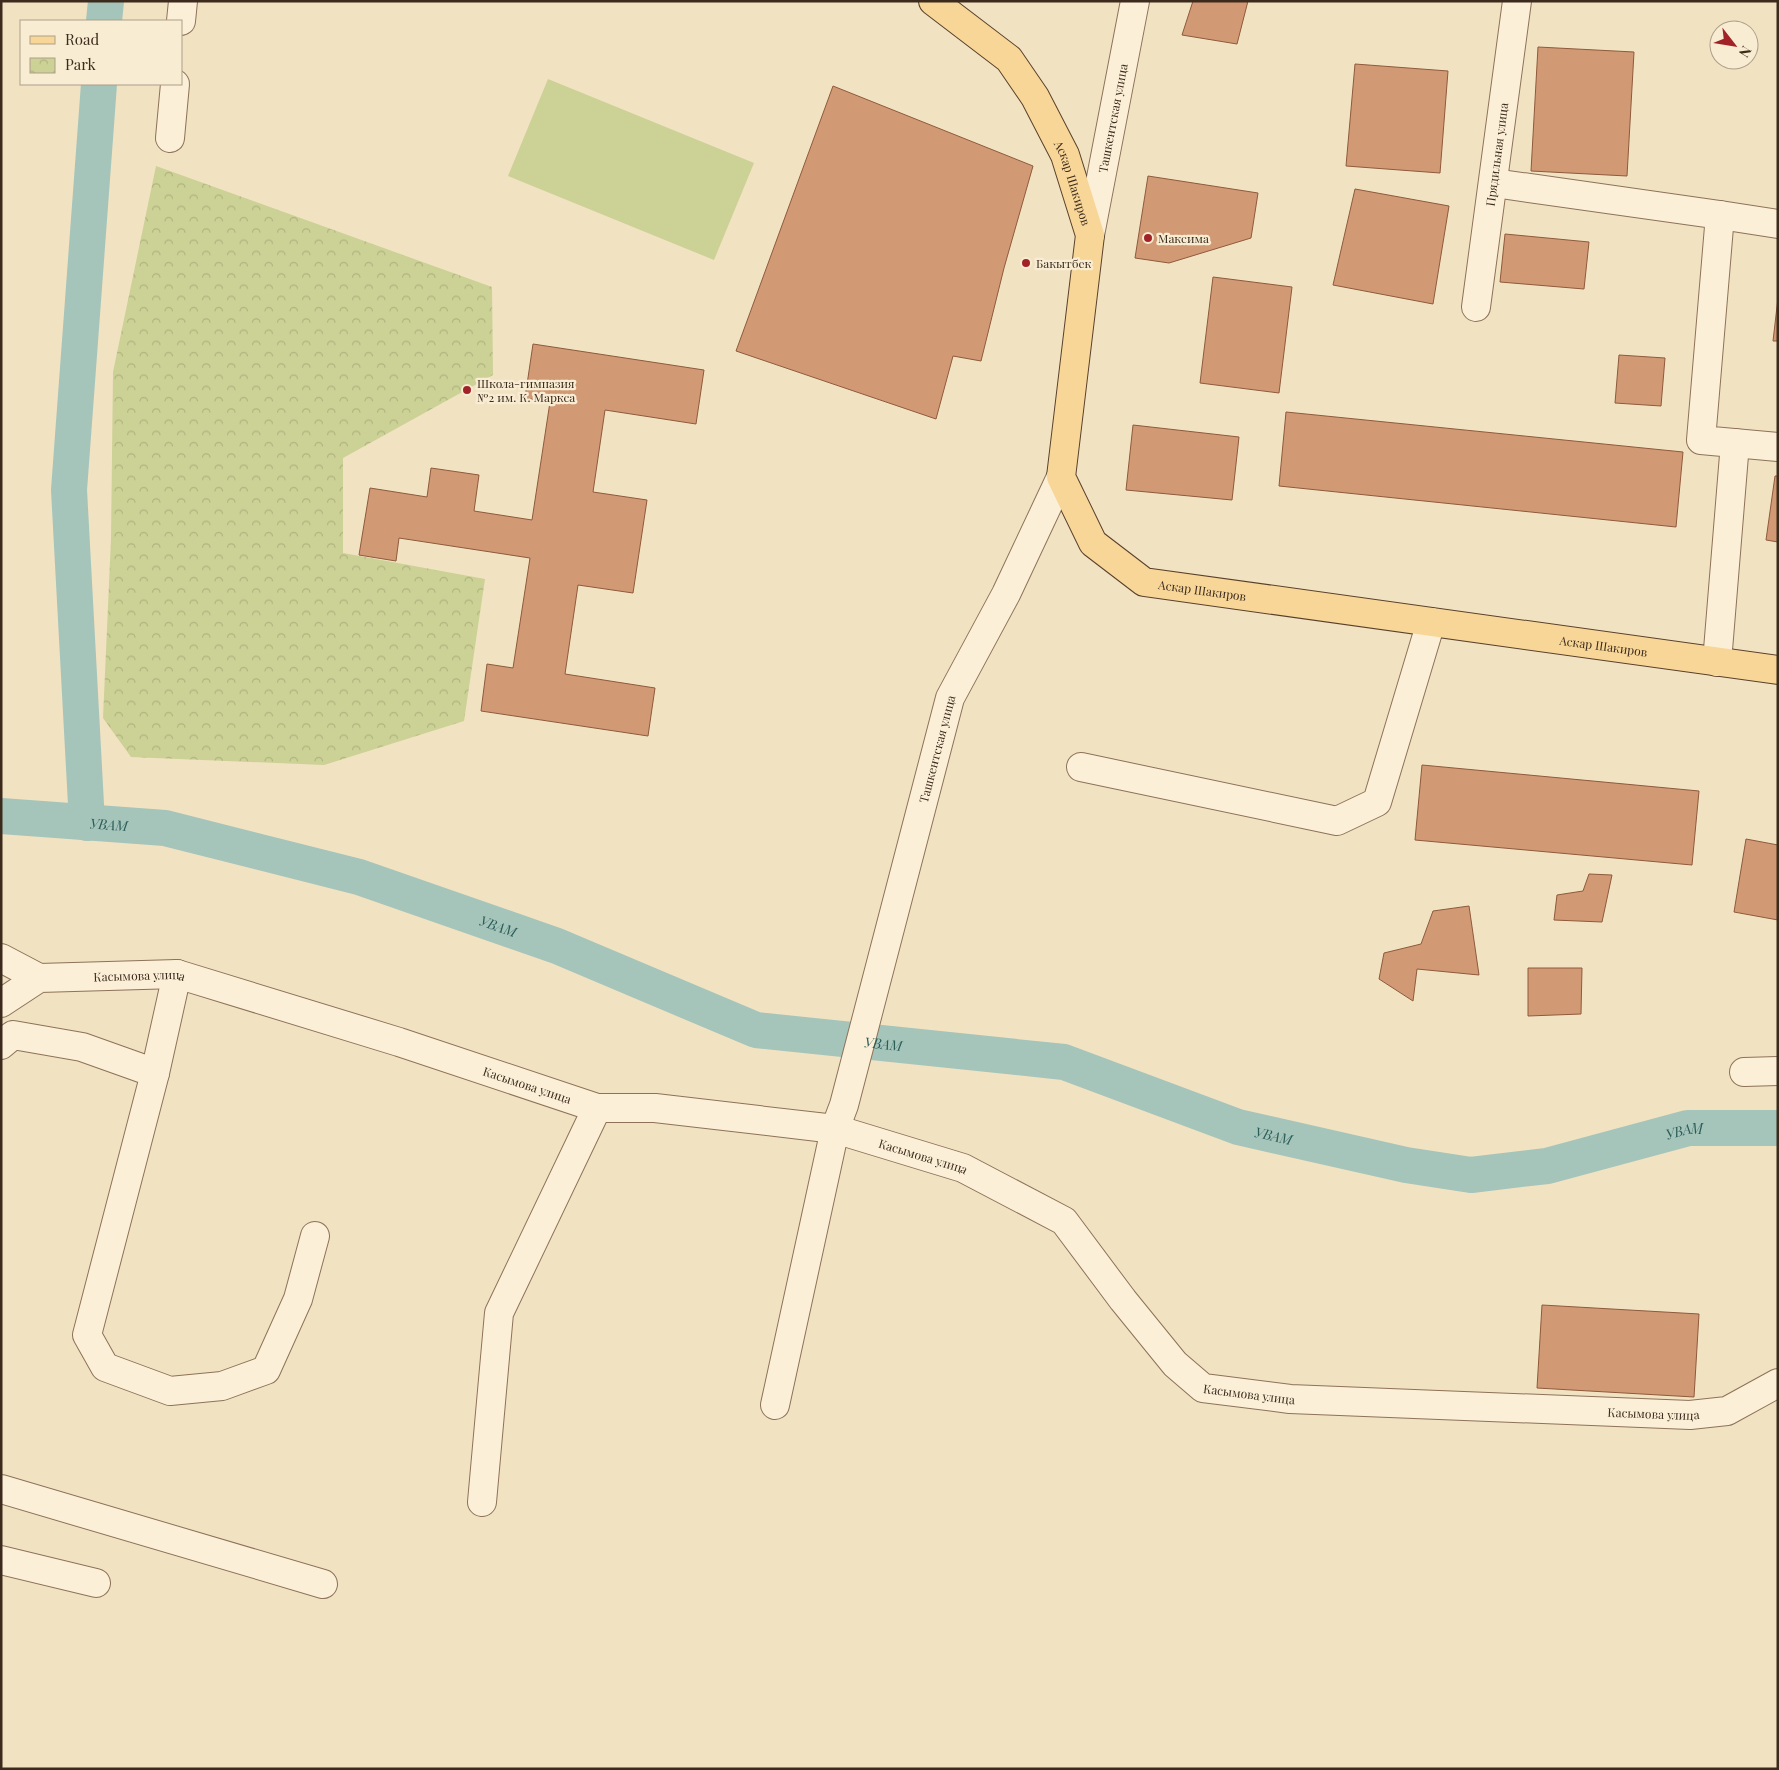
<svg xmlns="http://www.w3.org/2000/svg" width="1779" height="1770" viewBox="0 0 1779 1770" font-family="'Playfair Display',serif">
<defs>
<pattern id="park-crowns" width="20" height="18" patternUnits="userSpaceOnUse" patternTransform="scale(1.25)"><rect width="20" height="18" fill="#ccd195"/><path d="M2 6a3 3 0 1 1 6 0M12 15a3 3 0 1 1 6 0" fill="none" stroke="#b0b480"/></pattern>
</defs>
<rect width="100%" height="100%" fill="#f1e2c2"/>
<path fill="#ccd195" d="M548,79L754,163L714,260L508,176Z"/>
<path fill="url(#park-crowns)" d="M156,166L492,287L493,375L343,458V553L485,579L464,721L324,765L131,757L103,718L111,539L113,372Z"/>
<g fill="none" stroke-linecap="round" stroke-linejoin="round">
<g stroke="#a5c4ba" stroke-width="36">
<path d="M104,21L106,1"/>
<path id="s1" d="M1,816L165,828L359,877L557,946L756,1030L1064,1062L1238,1127L1406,1165L1471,1175L1547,1166L1688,1128H1778"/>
<path d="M87,823L69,490L99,84"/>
</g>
</g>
<path fill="#d29975" stroke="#8e5a3c" d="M1193,1H1248L1237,44L1182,35Z
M1538,47L1634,52L1627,176L1531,171Z
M1355,64L1448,71L1440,173L1346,166Z
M833,86L1033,166L1004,268L981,361L953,356L936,419L736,351Z
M1148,176L1258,193L1251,238L1169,263L1135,258Z
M1355,189L1449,206L1433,304L1333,285Z
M1505,234L1589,242L1584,289L1500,282Z
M1213,277L1292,287L1279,393L1200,383Z
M1778,298V341H1773Z
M533,344L704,370L696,424L605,410L593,492L647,500L633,593L578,585L565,674L655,688L648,736L481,711L487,664L513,668L530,558L399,538L396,561L359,555L370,488L427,497L431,468L479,475L474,511L532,520L550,402L525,398Z
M1619,355L1665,358L1661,406L1615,403Z
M1286,412L1683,452L1676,527L1279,486Z
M1133,425L1239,437L1232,500L1126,490Z
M1775,476H1778V542L1766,540Z
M1422,765L1699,791L1692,865L1415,840Z
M1746,839L1778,845V920L1734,912Z
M1589,874L1612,875L1602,922L1554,920L1557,895L1583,891Z
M1469,906L1479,975L1417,969L1413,1001L1379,979L1384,953L1421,944L1433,911Z
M1528,968H1582L1581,1014L1528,1016Z
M1542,1305L1699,1314L1694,1397L1537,1388Z"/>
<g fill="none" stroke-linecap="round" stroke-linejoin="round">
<defs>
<g id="minor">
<path d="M181,21L183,1"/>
<path d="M170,138L175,84"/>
<path d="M1494,183L1720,215L1701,440L1778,447"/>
<path d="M1720,215L1778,224"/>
<path id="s2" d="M1090,235L1135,1"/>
<path id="s3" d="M1476,307L1517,1"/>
<path d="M1717,662L1735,443"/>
<path d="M1081,767L1337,821L1377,802L1431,622"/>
<path d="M1,958L39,978"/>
<path d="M177,974L155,1073L87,1335L105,1367L170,1391L222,1386L266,1370L298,1299L315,1236"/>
<path id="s4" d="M1,1003L39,978L177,974L399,1042L597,1108H655L835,1129L963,1168L1064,1221L1123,1300L1175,1364L1203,1388L1290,1399L1690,1415L1727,1411L1778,1383"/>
<path d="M1,1045L13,1035L82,1047L155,1073"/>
<path d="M1744,1072L1778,1071"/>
<path id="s5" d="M775,1405L835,1129L844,1105L950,698L1006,594L1061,477"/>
<path d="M1,1489L323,1584"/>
<path d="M482,1502L499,1313L597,1108"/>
<path d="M1,1560L96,1583"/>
</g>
<g id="major">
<path id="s6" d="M933,1L1009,59L1035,97L1065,155L1090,235L1061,477L1093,543L1144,582L1778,670"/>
</g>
</defs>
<use href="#minor" stroke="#8d7258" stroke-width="30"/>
<use href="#major" stroke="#5a402c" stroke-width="30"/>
<use href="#minor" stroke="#fbefd7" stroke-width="28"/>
<use href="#major" stroke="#f7d698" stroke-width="28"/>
</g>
<g fill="#a12328" stroke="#f8ecd3" stroke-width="2">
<circle cx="1148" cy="238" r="5"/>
<circle cx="1026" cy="263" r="5"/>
<circle cx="467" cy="390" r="5"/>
</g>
<g text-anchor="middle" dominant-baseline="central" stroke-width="4.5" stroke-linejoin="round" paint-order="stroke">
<g font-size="12" fill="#3c2b1d" stroke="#f8ecd3">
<text stroke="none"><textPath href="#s2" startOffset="119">Ташкентская улица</textPath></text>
<text stroke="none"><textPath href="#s3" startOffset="154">Прядильная улица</textPath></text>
<text stroke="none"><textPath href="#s6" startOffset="236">Аскар Шакиров</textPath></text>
<text stroke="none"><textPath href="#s6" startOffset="731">Аскар Шакиров</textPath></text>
<text stroke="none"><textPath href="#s6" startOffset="1136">Аскар Шакиров</textPath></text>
<text stroke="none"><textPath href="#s5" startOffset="676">Ташкентская улица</textPath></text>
<text stroke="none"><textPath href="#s4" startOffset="146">Касымова улица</textPath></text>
<text stroke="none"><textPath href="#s4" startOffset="551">Касымова улица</textPath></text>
<text stroke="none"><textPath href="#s4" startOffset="956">Касымова улица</textPath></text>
<text stroke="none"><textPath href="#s4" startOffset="1376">Касымова улица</textPath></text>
<text stroke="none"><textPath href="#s4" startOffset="1781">Касымова улица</textPath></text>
</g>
<g font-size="12" fill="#3c2b1d" stroke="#f8ecd3" text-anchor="start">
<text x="1158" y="238">Максима</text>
<text x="1036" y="263">Бакытбек</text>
<text x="477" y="383">Школа-гимназия<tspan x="477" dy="14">№2 им. К. Маркса</tspan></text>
</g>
<g font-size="14" font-style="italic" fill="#2b5d58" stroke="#f8ecd3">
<text stroke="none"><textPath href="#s1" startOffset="108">УВАМ</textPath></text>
<text stroke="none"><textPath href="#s1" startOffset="512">УВАМ</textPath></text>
<text stroke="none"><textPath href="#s1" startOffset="918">УВАМ</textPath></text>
<text stroke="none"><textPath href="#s1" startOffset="1742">УВАМ</textPath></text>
<text stroke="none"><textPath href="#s1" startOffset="1322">УВАМ</textPath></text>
</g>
</g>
<rect width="1779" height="1770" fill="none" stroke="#3c2b1d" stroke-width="5"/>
<rect x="20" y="20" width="162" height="65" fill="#f8ecd3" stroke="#ad9f8a"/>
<rect x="30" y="36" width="25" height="8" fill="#f7d698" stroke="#ad9f8a"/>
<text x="65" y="45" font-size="15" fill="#3c2b1d">Road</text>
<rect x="30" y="58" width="25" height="15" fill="url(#park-crowns)" stroke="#ad9f8a"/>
<text x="65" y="70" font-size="15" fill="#3c2b1d">Park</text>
<g transform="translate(1734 45) rotate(121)"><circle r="24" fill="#f8ecd3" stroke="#ad9f8a"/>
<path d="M0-4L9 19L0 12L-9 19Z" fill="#a12328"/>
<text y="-8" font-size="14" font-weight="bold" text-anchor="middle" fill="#3c2b1d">N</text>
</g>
</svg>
